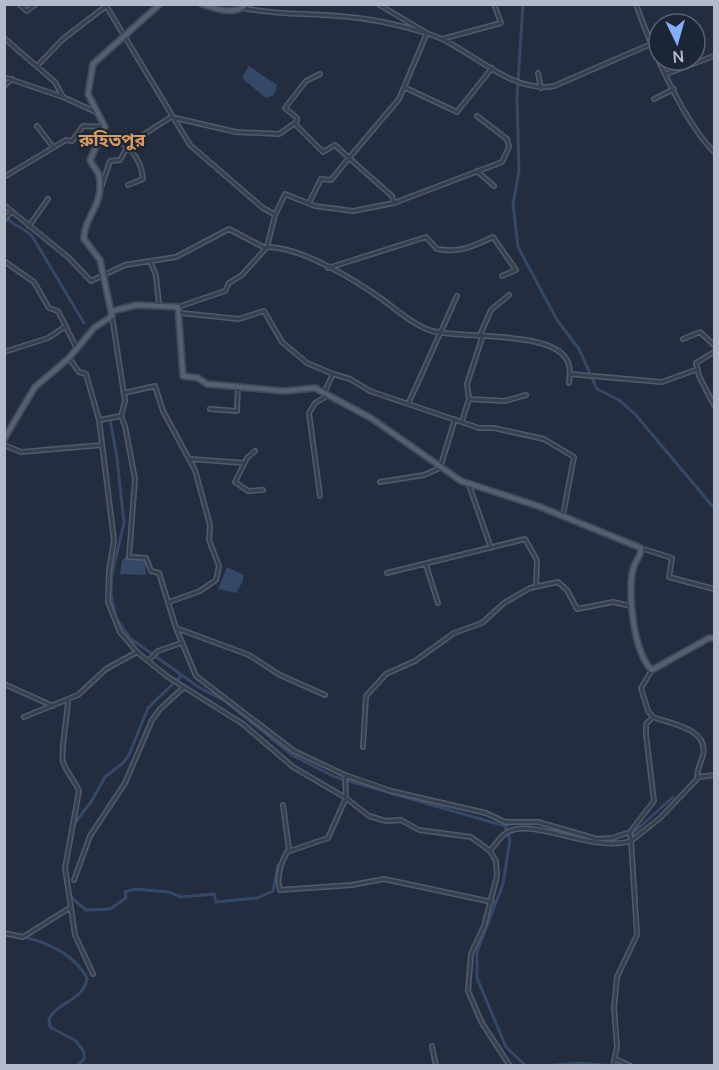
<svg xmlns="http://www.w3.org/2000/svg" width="719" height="1070" viewBox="0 0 719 1070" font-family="Manrope,'Noto Sans Bengali',sans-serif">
<rect width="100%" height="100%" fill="#232d3f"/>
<path fill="#354867" d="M249,66L277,85L274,95L266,98L242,78Z
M125,558L145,559L146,575L120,574L122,560Z
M227,567L243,575V581L236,593L218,589Z"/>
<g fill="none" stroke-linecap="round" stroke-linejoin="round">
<path stroke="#354867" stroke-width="3" d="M523,4L517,98L519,171L513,204L518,247L557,320L579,349L597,389L619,400L635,414L714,508
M4,215C11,225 23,227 32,236L84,323
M110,419L117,458L124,523L112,574L111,595L116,618L131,639L200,688L225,701L292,755L335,777L505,826L515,823
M74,824L91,802L105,777L123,763L129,755L148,708L182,675
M545,825L570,836
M505,826L510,840L503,884L477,952V978L506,1047L525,1065L531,1066
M602,842L633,833L673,797
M69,890L72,898L86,910L110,909L126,898L125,892L135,889L169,892L181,897L214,894L216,902L257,898L273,891L278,865
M24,937C49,943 74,954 87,978C84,1001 58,1001 49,1019L50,1027L76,1041L84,1052V1059L77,1066
M545,1066L579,1063L613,1066"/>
<defs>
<path id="minor" d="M19,4L27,11L36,4
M105,4L190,145L263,208L274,214
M378,4L425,32
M636,4C651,47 683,121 714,152
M243,8C276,15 306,13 339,16C369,18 401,25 429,34C470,47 509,94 554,86L651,44
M4,38L55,82L63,97
M442,39L501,23L494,4
M37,66L63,39L106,6
M538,73L541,88
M320,74L306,81L285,108L297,118L296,125L323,152L335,145L349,158L399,99L427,33
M666,74L714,56
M4,77L63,97L98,113
M4,86L12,79
M406,88L457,112L492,68
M654,99L674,89
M37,126L53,147
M104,133C126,144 141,154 143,179L128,185
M477,171L494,186
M4,177L66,140L72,141L83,126L105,127
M101,188L110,161L120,160L129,144L171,117L236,132L279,134L295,123
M309,203L321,179L331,180L349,158L392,196L394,203
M4,205L68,257L91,281L125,265L176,257L229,229L265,248
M4,220L11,212
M29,226L48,199
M267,247C302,247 357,281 386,302C399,312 416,326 432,331C462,339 551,330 567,360C571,368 570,375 569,383
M4,261L34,282L49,308L58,311L76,347
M150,261L156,275L159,305
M328,268L426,237L437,249C461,253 471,247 493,237L516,270L502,276
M178,307L225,291L229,283L242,275L267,247L275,215L285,194L315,206L353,211L394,203L502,162L509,147L507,139L477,116
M181,313L239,319L264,311L282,342L307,363L333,374
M480,335L491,310L509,295
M683,339L700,332L714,345
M4,352L48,338L66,326
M714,352L696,363L699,376L714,405
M69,358L79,372L86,374L99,420L114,540L109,571L108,602L120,632L137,652L168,677L243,724L293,767L346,798L369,816L386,821L401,820L419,830L471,837L490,851L496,861L497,876L484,926L471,954L468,991L482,1023L510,1066
M570,374L662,382L698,369
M124,393L155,386L163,411L195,470L210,525L209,540L219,566L216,580L200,591L169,602
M324,393L333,374L350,379L370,391L479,428H494L544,439L574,457L563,515
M469,399L467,384L483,335
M409,402L457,296
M210,409L237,411L238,387
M121,416L125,426L135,479L129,557L146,558L151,571L159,573L176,628L249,655L280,675L325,695
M99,420L121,416L125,401L112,316
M462,421L469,399L505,401L526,395
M4,445L21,452L102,445
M255,451L247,458L235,482L248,491L263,490
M191,459L244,463
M380,482L424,475L440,468L455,419
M469,485L491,548
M320,496L309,413L315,403L327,396
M641,548L672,558L669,577L714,589
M426,565L438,603
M387,573L525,539L537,560L536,586
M176,628L196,676L294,751L345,775L346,798L328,838L287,852C281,863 276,877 280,890L352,885L384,879L492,902
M149,660L158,651L181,643
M4,684L53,706
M68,700C68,713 60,754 63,762C66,772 75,781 79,791L65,868L75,935L93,974
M24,717L78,695L106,669L137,652
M653,717C670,724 709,728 703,755C701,763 697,769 697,778
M363,747L366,696L386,674L415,661L454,633L482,623L504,603L530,588L558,582L567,590L577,609L613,602L631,606
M345,775L391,791L486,813L505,822H538L597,839L612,838L630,832L654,801L646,735V724L653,717L648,711L641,688L652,670
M283,805L289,850
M490,851C495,845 500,837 506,833C530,816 591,853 631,841L630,832
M74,880L90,836L125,783L152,720L160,709L183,688
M4,933L23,937L71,907
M432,1046L436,1066
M615,1059L631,1066
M613,1066L617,1047L614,1008L617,977L637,935L631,841L660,818L699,777L714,775"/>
<path id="major" d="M202,4C215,9 235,16 246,4
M112,311L137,305L178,307L183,376L198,378L207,384L284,391L315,388L371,418L461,481L538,506L641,548C642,556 635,560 633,569C627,592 634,654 652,670L709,638H714
M4,439L35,387L69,358L94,328L112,316L100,260L84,239C83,218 105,205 99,176C98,170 92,166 90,160L105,127L88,94L93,64L160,4"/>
</defs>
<use href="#minor" stroke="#525b6a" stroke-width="6"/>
<use href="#major" stroke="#404958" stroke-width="8"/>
<use href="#minor" stroke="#37404f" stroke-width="3"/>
<use href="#major" stroke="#555f6f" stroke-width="4.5"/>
</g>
<g text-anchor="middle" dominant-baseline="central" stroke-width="4.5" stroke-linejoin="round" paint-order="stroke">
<g font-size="18" font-weight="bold" fill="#da995d" stroke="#1c2534">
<text x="112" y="139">রুহিতপুর</text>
</g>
</g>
<rect width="719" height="1070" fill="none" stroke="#b3bbca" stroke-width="12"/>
<g transform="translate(677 42) rotate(175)"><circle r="28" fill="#1c2534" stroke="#586170" stroke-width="1.5"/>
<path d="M0-4.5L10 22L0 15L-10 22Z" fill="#84adfd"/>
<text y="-9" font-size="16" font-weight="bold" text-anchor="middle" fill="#b3bbca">N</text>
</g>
</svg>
